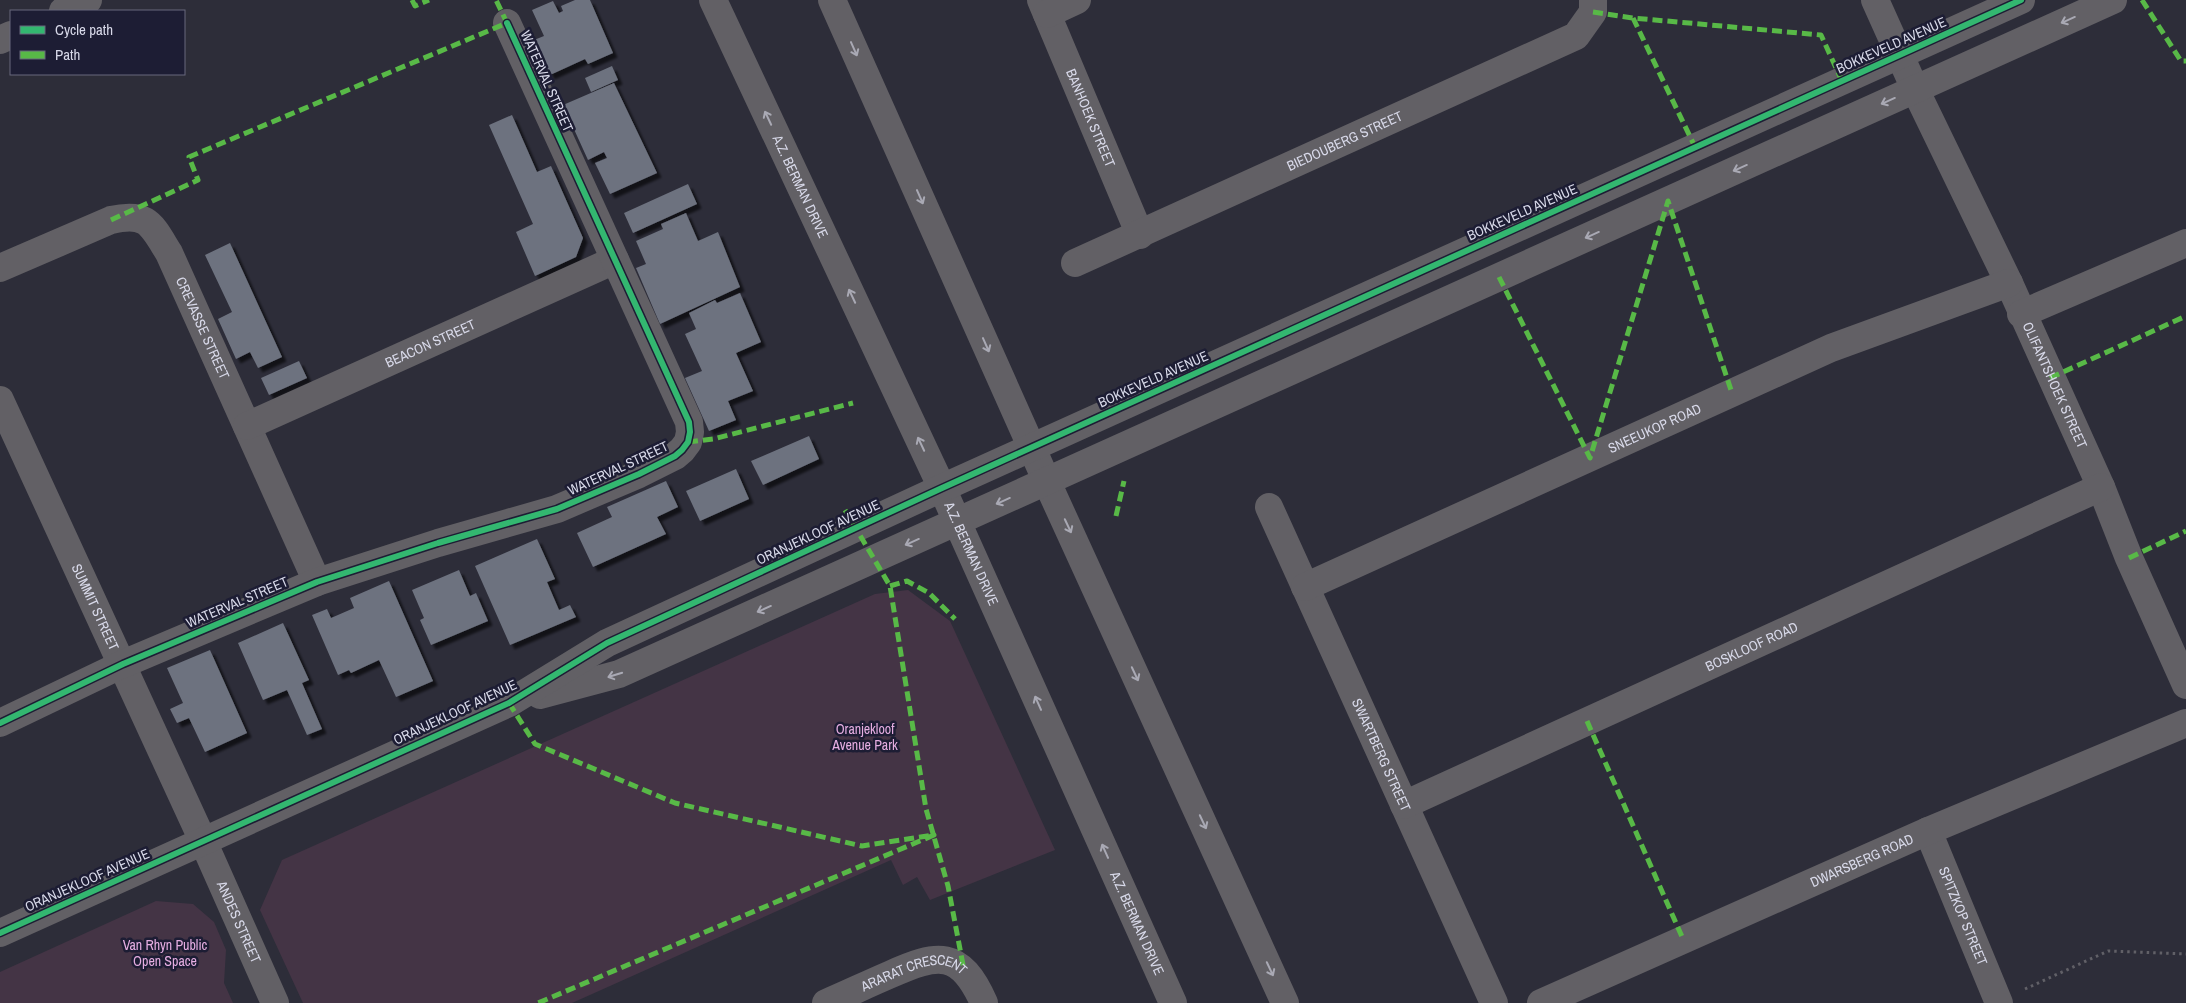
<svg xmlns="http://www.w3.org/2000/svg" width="2186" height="1003" viewBox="0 0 2186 1003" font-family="'Archivo Narrow',sans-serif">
<defs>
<filter id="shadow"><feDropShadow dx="4.5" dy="4.5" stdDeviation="1" flood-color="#0009"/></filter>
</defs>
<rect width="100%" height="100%" fill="#2d2d39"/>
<path fill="#443445" d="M908,590L950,621L1055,850L930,900L917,877L903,885L891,860L572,1003H303L260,910L282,860L875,594Z
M156,901L193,904L214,922L226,950L224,983L233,1003H0V972Z"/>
<path fill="#6d727f" filter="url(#shadow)" d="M575,0H590L613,53L588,64L585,59L550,75L534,40L544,36L532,10L553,1L559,13L563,11L561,6Z
M612,66L618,80L591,92L585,78Z
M614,83L657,173L610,194L595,163L607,158L604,152L588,160L563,105Z
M512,115L537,172L551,166L583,238L576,257L535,276L516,232L533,224L489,125Z
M688,184L697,204L633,233L624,213Z
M686,213L698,241L718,232L740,287L660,324L636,268L646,264L636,241L663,229L661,224Z
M230,243L282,357L258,368L250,352L236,359L218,319L232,312L205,255Z
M740,293L761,342L736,353L753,391L728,401L736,420L709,431L685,378L702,371L685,334L696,329L689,313L715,300L717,303Z
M299,361L307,378L269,395L261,378Z
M809,436L819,459L763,485L751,461Z
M736,469L749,499L700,521L686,491Z
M666,481L678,507L657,517L666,534L593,567L577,533L612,517L607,507Z
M537,539L555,579L547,582L559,610L570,605L576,617L510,645L475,566Z
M459,570L470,596L476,593L488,621L431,645L420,620L424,618L412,590Z
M389,581L433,681L396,697L379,660L351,673L349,670L338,675L312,615L327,609L331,618L354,608L350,598Z
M283,623L309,680L302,683L322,729L307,735L287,690L263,700L238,643Z
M210,650L247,733L205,752L189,718L177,723L170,709L183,703L167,668Z"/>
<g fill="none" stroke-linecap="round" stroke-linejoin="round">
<path stroke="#616067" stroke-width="3" stroke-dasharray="2.5 4" stroke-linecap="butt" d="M2025,989L2108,951L2186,954"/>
<g stroke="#626065" stroke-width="28">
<path id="s1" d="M713,0L942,488L1173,1003"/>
<path d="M832,0L1047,482L1285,1003"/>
<path id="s2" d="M1041,0L1140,235"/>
<path id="s3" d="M1875,0L1915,89L2009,283L2101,487L2129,558L2186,685"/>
<path d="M63,11L88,0"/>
<path d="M1047,14L1077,0"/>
<path d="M0,40L11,35"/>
<path id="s4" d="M1075,263L1576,36L1593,12V0"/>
<path id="s5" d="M0,268L111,220C148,212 151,224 169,253L317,582"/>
<path d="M2021,314L2186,243"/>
<path id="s6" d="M0,400L203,841L275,1003"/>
<path id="s7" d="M247,426L615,260"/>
<path id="s8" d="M1269,507L1494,1003"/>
<path id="s9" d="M1305,587L1831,348L2009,283"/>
<path d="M540,695L619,674L2113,0"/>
<path d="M0,723L123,664L317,582L438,543L557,509L639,474L675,456L682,450L688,442L690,432L689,422L507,23"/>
<path id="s10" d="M1404,805L2101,487"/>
<path id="s11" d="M1928,831L1999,1003"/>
<path d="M0,933L509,703L607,643L942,488L2021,0"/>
<path id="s12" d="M826,1003C847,994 868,984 889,975C938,953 960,949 984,1003"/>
<path id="s13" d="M1541,1003L1928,831L2186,723"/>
</g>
<path stroke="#58b947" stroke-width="5" stroke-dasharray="10 5" stroke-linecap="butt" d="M412,0L415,6L429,0
M2142,0L2181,61H2186
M1593,12L1633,18L1821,35L1842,81
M1633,18L1695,147
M111,220L198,180L189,157L507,23L496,0
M1499,277L1590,458L1668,201L1732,393
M2050,378L2186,316
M688,442L713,439L853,403
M845,510L890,586L926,809L948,886L964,970
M1116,516L1124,481
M2129,558L2186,531
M890,586L907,581L929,593L955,619
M509,703L535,744L675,803L862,846L934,835L538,1003
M1587,721L1683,939"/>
<defs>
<path id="cycleway" d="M0,723L123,664L317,582L438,543L557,509L639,474L675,456L682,450L688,442L690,432L689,422L507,23
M0,933L509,703L607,643L942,488L2021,0"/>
</defs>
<use href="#cycleway" stroke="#1d1d34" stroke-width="9"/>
<use href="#cycleway" stroke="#33b770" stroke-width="6"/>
</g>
<defs><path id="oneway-shaft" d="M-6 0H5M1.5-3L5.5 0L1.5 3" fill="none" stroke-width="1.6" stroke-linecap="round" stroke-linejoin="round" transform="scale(1.25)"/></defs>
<g stroke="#a9a9b4">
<use href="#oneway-shaft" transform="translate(2068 20) rotate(156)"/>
<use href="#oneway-shaft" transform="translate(854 49) rotate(66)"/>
<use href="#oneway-shaft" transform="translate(1888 101) rotate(156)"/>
<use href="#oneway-shaft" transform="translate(768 118) rotate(-115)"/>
<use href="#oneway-shaft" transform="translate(1740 168) rotate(156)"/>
<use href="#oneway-shaft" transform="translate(920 197) rotate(66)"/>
<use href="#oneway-shaft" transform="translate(1592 235) rotate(156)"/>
<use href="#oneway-shaft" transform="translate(852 296) rotate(-115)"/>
<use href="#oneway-shaft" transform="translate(986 345) rotate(66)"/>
<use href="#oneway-shaft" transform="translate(921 444) rotate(-115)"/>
<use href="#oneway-shaft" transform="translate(1003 501) rotate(156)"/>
<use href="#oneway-shaft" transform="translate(1068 526) rotate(65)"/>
<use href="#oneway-shaft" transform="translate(912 542) rotate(156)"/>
<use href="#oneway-shaft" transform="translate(764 609) rotate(156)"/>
<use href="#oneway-shaft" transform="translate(1135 674) rotate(65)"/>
<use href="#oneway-shaft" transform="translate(615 675) rotate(163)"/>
<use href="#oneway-shaft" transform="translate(1038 703) rotate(-114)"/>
<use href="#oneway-shaft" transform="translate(1203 822) rotate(65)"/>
<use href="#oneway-shaft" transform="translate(1105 851) rotate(-114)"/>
<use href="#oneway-shaft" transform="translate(1270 969) rotate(65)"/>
</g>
<g text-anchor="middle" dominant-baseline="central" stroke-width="5" stroke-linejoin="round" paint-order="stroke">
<g font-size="14" fill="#d8d9e9" stroke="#1d1d34">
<text transform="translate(1891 45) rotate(-24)">BOKKEVELD AVENUE</text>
<text transform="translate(547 81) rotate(66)">WATERVAL STREET</text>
<text stroke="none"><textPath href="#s2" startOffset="128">BANHOEK STREET</textPath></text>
<text stroke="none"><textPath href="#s4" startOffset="296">BIEDOUBERG STREET</textPath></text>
<text stroke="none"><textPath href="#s1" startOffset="206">A.Z. BERMAN DRIVE</textPath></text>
<text transform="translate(1522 212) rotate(-24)">BOKKEVELD AVENUE</text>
<text stroke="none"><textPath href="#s5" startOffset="278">CREVASSE STREET</textPath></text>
<text stroke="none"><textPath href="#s7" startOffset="201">BEACON STREET</textPath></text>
<text transform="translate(1153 379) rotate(-24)">BOKKEVELD AVENUE</text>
<text stroke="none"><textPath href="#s3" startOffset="425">OLIFANTSHOEK STREET</textPath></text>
<text stroke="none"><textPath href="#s9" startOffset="384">SNEEUKOP ROAD</textPath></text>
<text transform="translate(618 468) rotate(-25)">WATERVAL STREET</text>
<text transform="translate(818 532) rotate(-25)">ORANJEKLOOF AVENUE</text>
<text stroke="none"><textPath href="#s1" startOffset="611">A.Z. BERMAN DRIVE</textPath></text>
<text transform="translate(237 602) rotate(-23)">WATERVAL STREET</text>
<text stroke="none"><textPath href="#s6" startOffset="228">SUMMIT STREET</textPath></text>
<text stroke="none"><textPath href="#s10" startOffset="382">BOSKLOOF ROAD</textPath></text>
<text transform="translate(455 712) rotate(-25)">ORANJEKLOOF AVENUE</text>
<text stroke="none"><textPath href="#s8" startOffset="272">SWARTBERG STREET</textPath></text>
<text stroke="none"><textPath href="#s13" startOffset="351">DWARSBERG ROAD</textPath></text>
<text transform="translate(87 880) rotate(-24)">ORANJEKLOOF AVENUE</text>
<text stroke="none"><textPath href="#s11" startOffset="92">SPITZKOP STREET</textPath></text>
<text stroke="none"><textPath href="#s6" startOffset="574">ANDES STREET</textPath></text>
<text stroke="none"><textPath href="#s1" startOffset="1016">A.Z. BERMAN DRIVE</textPath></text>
<text stroke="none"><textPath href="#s12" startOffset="95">ARARAT CRESCENT</textPath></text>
</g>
<g font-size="14" fill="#e6aee2" stroke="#1d1d34">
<text x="865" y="729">Oranjekloof<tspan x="865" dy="16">Avenue Park</tspan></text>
<text x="165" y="945">Van Rhyn Public<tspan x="165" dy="16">Open Space</tspan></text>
</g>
</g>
<rect x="10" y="10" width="175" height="65" fill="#1d1d34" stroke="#68687c"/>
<rect x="20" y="26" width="25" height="8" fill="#33b770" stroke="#68687c"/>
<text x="55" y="35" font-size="15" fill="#d8d9e9">Cycle path</text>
<rect x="20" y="51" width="25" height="8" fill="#58b947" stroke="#68687c"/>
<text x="55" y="60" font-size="15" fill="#d8d9e9">Path</text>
</svg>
